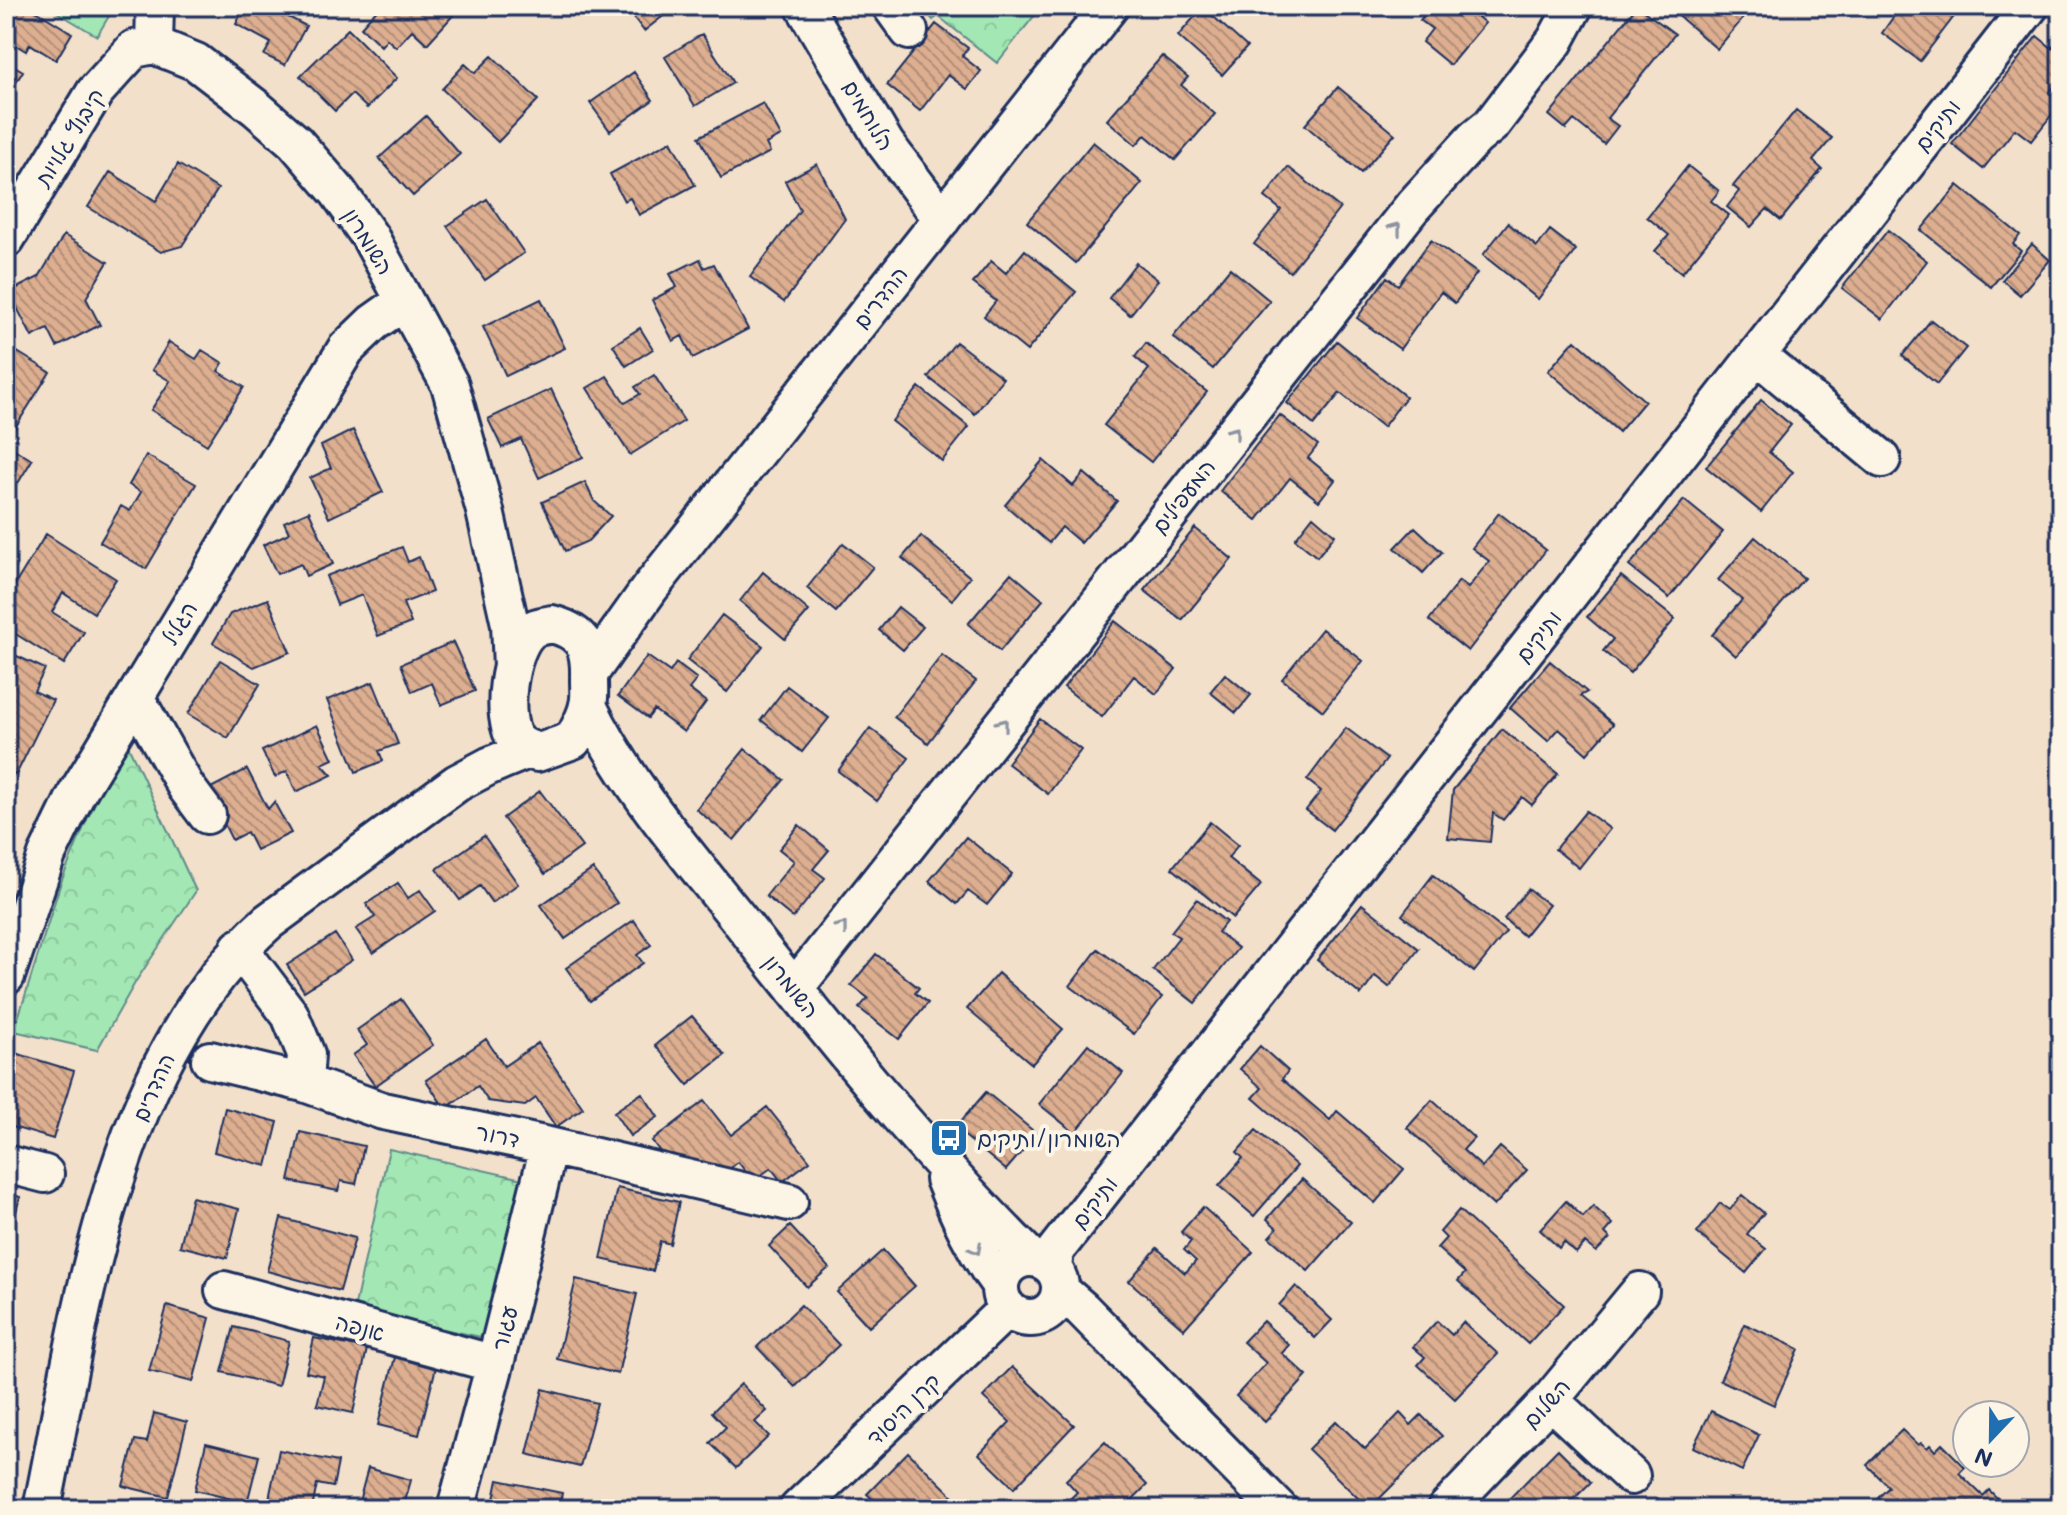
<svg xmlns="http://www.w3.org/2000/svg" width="2067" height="1515" viewBox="0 0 2067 1515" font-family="Mali,'Playpen Sans Hebrew',sans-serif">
<defs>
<pattern id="forest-crowns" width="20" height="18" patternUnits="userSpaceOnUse" patternTransform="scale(2)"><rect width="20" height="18" fill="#a3e8b4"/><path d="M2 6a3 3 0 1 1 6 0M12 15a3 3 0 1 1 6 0" fill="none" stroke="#8cc79d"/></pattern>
<pattern id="building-back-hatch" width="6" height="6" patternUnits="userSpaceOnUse" patternTransform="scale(2)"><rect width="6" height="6" fill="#ddae8f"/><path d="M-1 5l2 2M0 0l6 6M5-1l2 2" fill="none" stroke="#b28e78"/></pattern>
</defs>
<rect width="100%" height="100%" fill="#f3e0cb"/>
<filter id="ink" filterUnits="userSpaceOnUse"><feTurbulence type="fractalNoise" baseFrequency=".0125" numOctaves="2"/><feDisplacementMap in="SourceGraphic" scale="16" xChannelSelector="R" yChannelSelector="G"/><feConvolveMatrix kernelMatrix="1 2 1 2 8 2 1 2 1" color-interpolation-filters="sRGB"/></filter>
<g filter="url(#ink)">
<path fill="url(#forest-crowns)" stroke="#5f8c89" stroke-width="2" d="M47,6H115L97,36Z
M922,6H1042L997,63L938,16L933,20Z
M126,741L196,891L136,981L97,1050L14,1031L61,882L88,817Z
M389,1149L527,1180L490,1339L354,1310Z"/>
<path fill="url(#building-back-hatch)" stroke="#1b2f5e" stroke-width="2" d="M6,6H28L72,33L56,60L30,44L26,51L6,39Z
M245,6H267L306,26L285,65L264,55L271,43L236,24Z
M380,6H452L457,11L427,44L412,30L396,47L387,39L381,46L361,27Z
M625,6H676L644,31Z
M1432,6H1465L1485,23L1450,65L1422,42L1432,29L1420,20Z
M1637,6L1675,34L1607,118L1618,126L1604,144L1574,120L1566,129L1549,115Z
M1667,6H1737L1747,14L1717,49Z
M1901,6H1946L1956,14L1920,61L1882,33Z
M1203,7L1247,47L1222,75L1178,36Z
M936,24L968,48L962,56L981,71L967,89L948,75L920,111L887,85Z
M348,29L397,78L367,108L352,94L335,111L300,76Z
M702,34L733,83L695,106L665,57Z
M2037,36L2052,48L2061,37V83L2058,81L2049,93L2061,103L2031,141L2015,129L1983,169L1952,144Z
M492,56L538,100L498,142L442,89L465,64L475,73Z
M1162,56L1188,77L1181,85L1215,114L1175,160L1145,135L1136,145L1107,120Z
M6,61L23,71L6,99Z
M634,72L653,100L610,131L590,103Z
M1338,87L1395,134L1361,173L1305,125Z
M763,103L781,136L766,144L770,152L721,178L699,137Z
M1796,110L1832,138L1813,161L1822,169L1781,220L1767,209L1751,227L1727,207L1739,191L1733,186Z
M426,116L460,154L413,196L379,158Z
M671,141L695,185L639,215L630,198L624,201L610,174Z
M1093,142L1142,183L1076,263L1027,222Z
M178,164L218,189L182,246L161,252L88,207L110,172L156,201Z
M817,164L845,219L784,302L750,277L800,210L785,181Z
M1688,166L1719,191L1711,201L1729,215L1682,273L1655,251L1669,235L1647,217Z
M1288,167L1340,208L1290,272L1254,244L1281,210L1265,197Z
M1958,185L2020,235L2013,244L2021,251L1991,287L1921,230Z
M487,199L524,253L485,280L447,226Z
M1508,223L1537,247L1550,230L1576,250L1538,299L1483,255Z
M1888,230L1927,261L1882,319L1842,288Z
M64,235L108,262L86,298L100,325L57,347L48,329L32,337L9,292L39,277Z
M1431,240L1477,273L1455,303L1441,292L1400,349L1357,318L1387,277L1398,285Z
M2032,244L2050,260L2020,295L2002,280Z
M1025,250L1076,292L1027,351L984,316L996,301L973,283L991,261L1006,273Z
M700,259L704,268L714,264L748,329L693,358L682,336L673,341L652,300L677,287L670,274Z
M1136,263L1158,280L1130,315L1109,298Z
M1230,268L1270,301L1213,369L1173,337Z
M541,299L565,348L506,376L483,327Z
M1931,320L1966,348L1937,384L1902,356Z
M640,328L653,349L626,366L613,345Z
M1575,340L1645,401L1619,432L1548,371Z
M1337,341L1406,397L1383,427L1340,393L1314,425L1287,403Z
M169,342L196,359L202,350L223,363L218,371L244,387L207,445L151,410L170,381L152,370Z
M956,342L1003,378L975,414L928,377Z
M1146,343L1207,392L1151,462L1104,425L1149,369L1135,357Z
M6,345L50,372L6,442Z
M654,375L684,421L630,455L587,388L607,376L625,403L640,394L635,387Z
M919,387L969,427L942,461L892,421Z
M551,389L583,457L539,478L521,439L502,448L488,419Z
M1761,400L1791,425L1769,452L1793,472L1761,512L1706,467Z
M1280,415L1318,445L1308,458L1335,480L1319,501L1290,478L1257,520L1220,491Z
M353,430L383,492L329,518L310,478L331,468L321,446Z
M6,444L32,460L18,483L6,475Z
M146,455L196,484L146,569L100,542L121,506L130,511L141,492L129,485Z
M1043,460L1073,486L1084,473L1117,501L1081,543L1062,527L1049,543L1005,505Z
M585,482L594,501L611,516L588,541L565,551L542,502Z
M1684,500L1723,532L1669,598L1629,566Z
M309,511L333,564L306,576L301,564L277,574L263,545L289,533L284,522Z
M1499,513L1546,550L1468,651L1429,620L1459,581L1468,588L1489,561L1472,548Z
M1313,516L1335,535L1317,557L1295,539Z
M1415,527L1442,552L1423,573L1395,548Z
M1195,528L1232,559L1182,620L1144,590Z
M46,534L116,579L94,613L63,593L52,612L84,632L64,664L6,628V599Z
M921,536L970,577L952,600L902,558Z
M1755,537L1804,578L1736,656L1712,635L1742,600L1718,580Z
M843,543L873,567L836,612L807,588Z
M402,547L408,562L419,557L432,592L403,603L411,623L378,636L362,595L337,605L326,576Z
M763,572L809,611L785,639L740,601Z
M1011,573L1043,600L1000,651L968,624Z
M1621,576L1675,619L1630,673L1603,651L1613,639L1587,617Z
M268,599L290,652L254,667L213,643L230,614Z
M898,607L923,627L903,650L879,630Z
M722,615L763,646L727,692L687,660Z
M1115,621L1176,669L1156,694L1134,676L1102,717L1064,687Z
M1322,629L1363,661L1323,711L1282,679Z
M453,642L475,691L441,705L432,683L412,692L401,664Z
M6,651L45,669L34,691L53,700L16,775L6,771Z
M942,655L976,681L928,743L894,717Z
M647,656L670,672L676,663L697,679L689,689L706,702L684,732L654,710L648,718L618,696Z
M220,660L260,684L228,738L188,714Z
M1550,661L1587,692L1580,696L1613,724L1587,754L1559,729L1548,741L1510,708Z
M1225,674L1251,695L1236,713L1210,692Z
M373,682L398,744L379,751L383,761L356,772L327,700Z
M787,686L829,718L802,752L761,720Z
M1040,719L1081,750L1048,794L1007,763Z
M317,725L333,759L322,764L332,775L296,792L287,771L275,777L262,751Z
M870,728L909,758L877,801L838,771Z
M1346,728L1387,759L1332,830L1306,810L1321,791L1307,780Z
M1502,729L1558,774L1532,805L1522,797L1503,820L1493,813L1490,842L1448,838L1453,790Z
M745,749L784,780L734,840L696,809Z
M247,769L268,809L274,802L291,833L256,850L247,832L232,840L207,790Z
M540,791L582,847L545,874L503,818Z
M1586,811L1610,829L1579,868L1555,849Z
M1210,822L1238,845L1228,858L1261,885L1233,918L1172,868Z
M799,825L829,850L813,869L825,878L793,918L766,896L794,861L779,849Z
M484,836L518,884L492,903L480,886L460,900L437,869Z
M966,837L1012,874L987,905L968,891L957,904L929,881Z
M593,869L617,903L565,939L541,905Z
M1433,875L1506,932L1474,972L1402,915Z
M398,883L408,898L420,890L435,911L373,953L356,929L375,917L366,904Z
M1528,889L1549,905L1524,936L1504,919Z
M1197,899L1226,922L1218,932L1238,948L1195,1003L1153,970L1179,937L1171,932Z
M1362,904L1419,949L1389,987L1375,976L1361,995L1317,960Z
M634,920L651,945L637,955L643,963L590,1001L566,968Z
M335,934L352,960L304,991L287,965Z
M1098,949L1162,997L1134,1034L1070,986Z
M876,954L919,988L915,993L928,1003L899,1039L859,1008L868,998L851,985Z
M998,973L1063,1029L1032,1064L967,1009Z
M401,999L433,1045L375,1086L353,1055L367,1045L357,1030Z
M692,1016L725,1055L688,1085L655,1045Z
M486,1039L504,1066L538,1043L583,1108L556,1127L536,1098L525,1106L488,1101L478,1086L445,1109L426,1080Z
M1088,1044L1123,1073L1075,1133L1039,1104Z
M1260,1046L1288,1071L1282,1079L1330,1120L1337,1111L1404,1169L1375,1203L1253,1098L1262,1088L1240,1069Z
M12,1052L74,1071L53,1139L6,1125V1073Z
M986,1092L1037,1134L1006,1170L955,1128Z
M642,1093L658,1117L630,1136L614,1112Z
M1432,1100L1474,1138L1463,1150L1482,1167L1500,1147L1527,1170L1494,1206L1407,1128Z
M704,1101L731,1135L767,1107L810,1161L782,1182L771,1168L753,1181L738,1162L727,1171L673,1169L652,1141Z
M225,1108L278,1122L267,1166L214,1152Z
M1256,1130L1297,1166L1254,1216L1219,1186L1243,1158L1237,1152Z
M300,1132L364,1146L356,1184L341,1181L338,1191L289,1181Z
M1302,1179L1351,1222L1308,1271L1269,1237L1277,1228L1267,1219Z
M617,1188L679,1202L670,1244L660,1241L653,1271L601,1259Z
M6,1193L20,1197L6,1250Z
M1742,1195L1764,1213L1747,1234L1766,1249L1746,1273L1697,1233L1720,1203L1730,1210Z
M192,1197L239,1209L227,1258L180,1246Z
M1566,1201L1583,1217L1593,1206L1613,1224L1605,1233L1610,1238L1596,1252L1585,1243L1576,1253L1564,1242L1559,1248L1540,1230Z
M1203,1207L1253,1252L1184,1329L1129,1281L1157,1248L1185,1273L1196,1261L1184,1250L1191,1241L1181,1232Z
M1459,1210L1564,1305L1528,1344L1458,1281L1465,1273L1437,1248L1446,1238L1440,1232Z
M281,1218L355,1238L340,1291L267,1271Z
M790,1226L829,1268L807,1287L769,1246Z
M883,1250L915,1286L869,1327L837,1292Z
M576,1279L637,1294L618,1374L557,1359Z
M1296,1286L1332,1320L1315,1338L1279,1305Z
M801,1305L839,1345L795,1387L757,1347Z
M167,1306L210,1318L193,1382L149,1371Z
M1263,1321L1289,1345L1282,1353L1307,1376L1265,1422L1236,1396L1266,1363L1243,1342Z
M1437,1321L1452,1335L1463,1322L1498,1354L1455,1399L1418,1365L1425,1357L1413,1347Z
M1745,1324L1799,1349L1774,1405L1720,1380Z
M234,1327L289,1341L278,1386L222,1372Z
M314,1338L367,1349L353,1413L317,1405L324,1376L306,1372Z
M396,1353L437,1363L419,1435L378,1425Z
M1012,1367L1074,1425L1014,1488L979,1454L1010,1422L983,1397Z
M741,1384L767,1411L755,1422L769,1436L736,1468L710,1443L726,1427L712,1412Z
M543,1389L597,1403L580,1467L527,1454Z
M1711,1411L1759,1435L1742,1471L1693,1447Z
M154,1413L187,1422L168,1497L123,1486L135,1440L147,1442Z
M1400,1413L1411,1425L1421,1415L1442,1436L1369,1509L1308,1449L1336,1421L1365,1449Z
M1902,1430L1918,1445L1921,1443L1927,1448L1930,1445L1935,1451L1942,1444L1965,1467L1959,1473L1983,1496L1989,1490L2008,1509H1889L1878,1498L1889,1487L1867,1465Z
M1105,1442L1147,1485L1123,1509H1072L1066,1503L1077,1492L1066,1480Z
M206,1443L259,1456L247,1503L195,1490Z
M1558,1449L1591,1482L1564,1509H1507L1503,1505Z
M279,1450L338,1462L333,1487L317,1484L312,1509H267Z
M908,1452L952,1495L938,1509H924L922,1507L920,1509H883L867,1494Z
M368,1468L411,1480L403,1509H357Z
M498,1480L562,1493L559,1509H492Z"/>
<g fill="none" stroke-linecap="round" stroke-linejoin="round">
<defs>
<path id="minor" d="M804,6L885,143L942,219
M891,6L909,31
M154,45L196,62L256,108L295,142L338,192L370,237L450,385L485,511L504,597L510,624L512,667
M6,239L95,92L134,49L154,45L155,6
M1758,356L1882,459
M552,624C585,633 590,648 589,680C589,688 590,698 588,705C586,717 578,730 573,740L537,753C530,749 521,746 516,740C499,718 509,650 529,632C535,626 544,626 552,624Z
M589,674L650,588L1110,6
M135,697L186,787L207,815
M588,706C627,786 687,854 742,923C833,1039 926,1154 1031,1258
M239,948L290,1015L306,1054L304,1083
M6,976L47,855L77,793L346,349L373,323L404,301
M794,989L1413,206L1475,138L1491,125L1555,41L1574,6
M210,1060L304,1083L383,1111L549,1146L789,1202
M6,1164L45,1174
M944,1179C959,1217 975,1252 1000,1285
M1000 1288a30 30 0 1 1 60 0a30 30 0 1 1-60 0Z
M1053,1268L1055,1251L2030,6
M224,1290L495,1364
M1060,1290L1082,1309L1279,1509
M1550,1400L1631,1476
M42,1509C82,1313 111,1062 268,922L457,783L489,766L530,749
M456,1509L495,1364L549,1146
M798,1509L1008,1308
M1446,1509L1550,1400L1640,1291"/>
</defs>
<use href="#minor" stroke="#1b2f5e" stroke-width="42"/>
<use href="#minor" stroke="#fcf5e5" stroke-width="36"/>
</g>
<defs><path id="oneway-chevron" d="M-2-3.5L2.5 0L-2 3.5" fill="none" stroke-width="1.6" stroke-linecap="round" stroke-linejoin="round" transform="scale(2)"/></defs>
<g stroke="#8c92a2">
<use href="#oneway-chevron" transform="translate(1396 228) rotate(-52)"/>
<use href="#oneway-chevron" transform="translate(1234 432) rotate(-52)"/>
<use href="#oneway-chevron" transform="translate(1003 724) rotate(-52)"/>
<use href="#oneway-chevron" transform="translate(842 927) rotate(-52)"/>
<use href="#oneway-chevron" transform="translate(976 1249) rotate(62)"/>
</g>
</g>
<defs>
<symbol id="bus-square" viewBox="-11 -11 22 22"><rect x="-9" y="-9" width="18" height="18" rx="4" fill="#1f6fb2" stroke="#fcf5e5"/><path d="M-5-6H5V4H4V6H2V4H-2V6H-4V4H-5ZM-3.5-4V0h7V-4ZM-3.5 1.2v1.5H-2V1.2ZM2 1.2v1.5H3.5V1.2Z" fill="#fff"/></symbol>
</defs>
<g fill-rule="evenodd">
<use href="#bus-square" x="927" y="1116" width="44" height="44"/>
</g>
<g text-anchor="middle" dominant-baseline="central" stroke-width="8" stroke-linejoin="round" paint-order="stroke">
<g font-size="22" fill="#1b2f5e" stroke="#fcf5e5">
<text transform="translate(869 115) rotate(59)">הלוחמים</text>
<text transform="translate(1937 125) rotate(-52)">ותיקים</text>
<text transform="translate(69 137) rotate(-58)">קיבוץ גלויות</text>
<text transform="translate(369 241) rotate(58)">השומרון</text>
<text transform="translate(880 297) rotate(-52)">ההדרים</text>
<text transform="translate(1183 496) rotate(-52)">המעפילים</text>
<text transform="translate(179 623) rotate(-59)">הגליל</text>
<text transform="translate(1538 636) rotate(-52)">ותיקים</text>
<text transform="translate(792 986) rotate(51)">השומרון</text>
<text transform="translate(153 1087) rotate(-66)">ההדרים</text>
<text transform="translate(498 1135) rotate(12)">דרור</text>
<text transform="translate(1094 1202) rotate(-52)">ותיקים</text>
<text transform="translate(360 1327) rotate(15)">אנפה</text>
<text transform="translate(504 1328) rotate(-76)">עגור</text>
<text transform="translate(1546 1403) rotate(-48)">השלום</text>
<text transform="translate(903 1409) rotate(-44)">קרן היסוד</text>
</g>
<g font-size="22" fill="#1b2f5e" stroke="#fcf5e5" text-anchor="start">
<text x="977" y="1138">השומרון/ותיקים</text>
</g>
</g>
<rect width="2067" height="1515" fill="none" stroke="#fcf5e5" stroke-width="32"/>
<rect x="16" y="16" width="2035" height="1483" fill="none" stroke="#1b2f5e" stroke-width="3" filter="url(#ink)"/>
<g transform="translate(1991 1439) rotate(202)"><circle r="38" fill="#fcf5e5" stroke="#a2a6af" stroke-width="2"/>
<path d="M0-6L14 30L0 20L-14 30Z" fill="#1f6fb2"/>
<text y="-12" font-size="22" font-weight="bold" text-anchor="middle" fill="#1b2f5e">N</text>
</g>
</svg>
